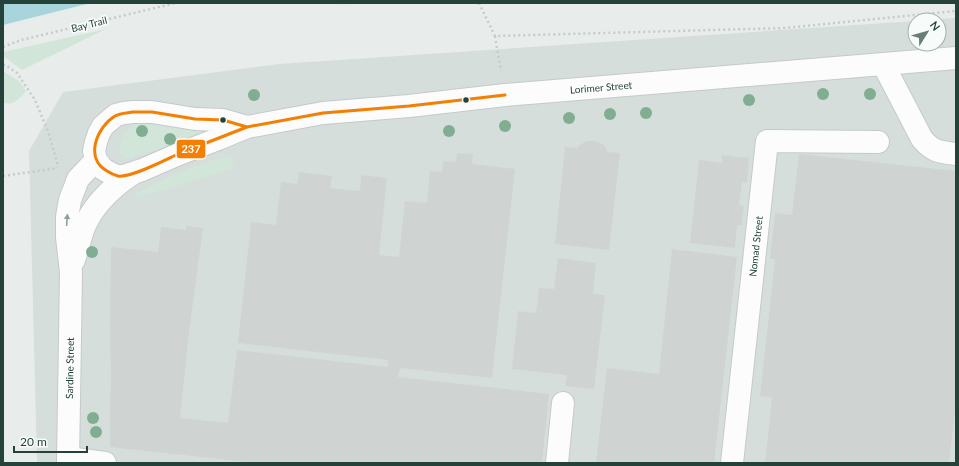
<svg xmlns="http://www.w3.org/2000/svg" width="959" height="466" viewBox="0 0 959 466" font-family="Lato,sans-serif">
<rect width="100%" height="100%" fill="#e8edeb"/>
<path fill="#d6dedb" d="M956,18V463H37L29,151L63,92L279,64L915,21V44H939V20H926Z"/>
<path fill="#d1e6d8" d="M106,29L22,70L3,56V52Z
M3,71L19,81L26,91C20,98 13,107 3,102Z
M152,122L214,130L133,157L128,158L123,157L119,150C122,136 126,132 136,123Z
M227,156L234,159L231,169L136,198L137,193L173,175L198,165Z"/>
<path fill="#a9d4db" d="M3,3H91L3,25Z"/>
<path fill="#cfd4d2" d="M587,141H593L599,142L605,146L608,152L620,153L609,250L555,244L565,147L577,148L581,144Z
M457,153L473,154L472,164L515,169L492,378L400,368L398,377L549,394L542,463H256L110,447V409L111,380L110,324L111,247L158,252L161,227L186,230V226L203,228L189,332L180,418L228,423L237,350L388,367V360L238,343L251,222L276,225L281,182L297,184L299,172L332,176L330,188L360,191L361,175L387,178L379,255L399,257L405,201L427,203L430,171L442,172L443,161L456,162Z
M799,154L956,171V402L949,463H765L772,397L760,396L775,259H770L775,213L792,215Z
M722,155L749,158L747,183L742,182L739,205L744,206L742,225H737L735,248L690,243L699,160L722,163Z
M672,249L737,257L714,463H596L607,368L659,374Z
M558,258L596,263L593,294L605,295L594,389L565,386L567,375L512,369L518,311L536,313L539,288L554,289Z"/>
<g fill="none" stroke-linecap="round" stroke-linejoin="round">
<defs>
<g id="minor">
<path d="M883,64L922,139C933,152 940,152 956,154"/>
<path id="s1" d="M247,127L223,120L195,119L152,112H133L124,113L116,115L110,120L103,126L99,133L96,142L94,151L96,160L103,169L110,173L117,176H124L142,170L179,154L218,139L247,127L323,113L409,106L505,95L956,58"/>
<path d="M74,260C77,250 80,240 83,230C92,206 111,188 132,174"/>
<path d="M68,458L105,463"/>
<path id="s2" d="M68,463L71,272L67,237V217L70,200L78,179L96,160"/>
<path d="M557,463L563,403"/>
<path id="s3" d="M732,463L767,141L878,142"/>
</g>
</defs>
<use href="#minor" stroke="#c5cac8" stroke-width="24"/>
<path stroke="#c3ccca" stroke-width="2.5" stroke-dasharray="2 3" stroke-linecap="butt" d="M340,3H346
M479,3L495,36L785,28L956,11
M495,36L501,71
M3,47L21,40L176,3
M3,65H5L17,73L35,100L49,134L58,166
M3,176L58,168"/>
<use href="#minor" stroke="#fcfcfc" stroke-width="22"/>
<defs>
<path id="bus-1" d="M133,112H152L195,119L223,120L247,127C224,136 201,145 178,154C165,160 131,178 118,176C114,175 110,173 107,171C84,158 97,127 115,116C120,113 128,113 133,112Z
M247,127L323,113L409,106L505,95"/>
</defs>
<use href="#bus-1" stroke="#f7fbf9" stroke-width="6"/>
<use href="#bus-1" stroke="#f47f03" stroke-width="3"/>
</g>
<g fill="#81ae93">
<circle cx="823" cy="94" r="6"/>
<circle cx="870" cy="94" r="6"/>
<circle cx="254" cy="95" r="6"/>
<circle cx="749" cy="100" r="6"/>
<circle cx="646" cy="113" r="6"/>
<circle cx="610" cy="114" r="6"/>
<circle cx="569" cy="118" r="6"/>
<circle cx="505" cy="126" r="6"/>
<circle cx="142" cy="131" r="6"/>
<circle cx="449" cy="131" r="6"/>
<circle cx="170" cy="139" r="6"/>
<circle cx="92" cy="252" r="6"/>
<circle cx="93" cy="418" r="6"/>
<circle cx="96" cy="432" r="6"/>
</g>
<defs><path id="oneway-solid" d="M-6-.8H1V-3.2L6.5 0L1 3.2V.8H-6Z"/></defs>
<use fill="#909f9b" href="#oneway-solid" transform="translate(67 220) rotate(-86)"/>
<g fill="#24423a" stroke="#f7fbf9" stroke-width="1.5">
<circle cx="466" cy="100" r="3.5"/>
<circle cx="223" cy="120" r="3.5"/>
</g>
<g text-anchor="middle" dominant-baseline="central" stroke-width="3.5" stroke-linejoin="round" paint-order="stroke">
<g font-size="10" fill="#24423a" stroke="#f7fbf9">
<text transform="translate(89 24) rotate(-14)">Bay Trail</text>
<text stroke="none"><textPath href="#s1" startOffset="709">Lorimer Street</textPath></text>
<text stroke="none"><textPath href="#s3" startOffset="218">Nomad Street</textPath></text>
<text stroke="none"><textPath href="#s2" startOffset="95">Sardine Street</textPath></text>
</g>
</g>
<rect stroke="#f7fbf9" stroke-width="1.5" x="176" y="139" width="30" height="20" rx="4" fill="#f47f03"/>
<g font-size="11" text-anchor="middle" font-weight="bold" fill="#fff">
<text x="191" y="153">237</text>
</g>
<rect width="959" height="466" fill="none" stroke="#24423a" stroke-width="8"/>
<g transform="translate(927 32) rotate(53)"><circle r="19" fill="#f7fbf9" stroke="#a3b1ad"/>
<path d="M0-3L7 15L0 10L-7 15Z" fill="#697e78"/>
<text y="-6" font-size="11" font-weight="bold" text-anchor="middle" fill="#24423a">N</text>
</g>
<path d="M14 446v6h73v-6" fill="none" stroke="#24423a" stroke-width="2"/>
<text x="20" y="446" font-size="12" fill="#24423a" stroke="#f7fbf9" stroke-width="3" paint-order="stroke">20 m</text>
</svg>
